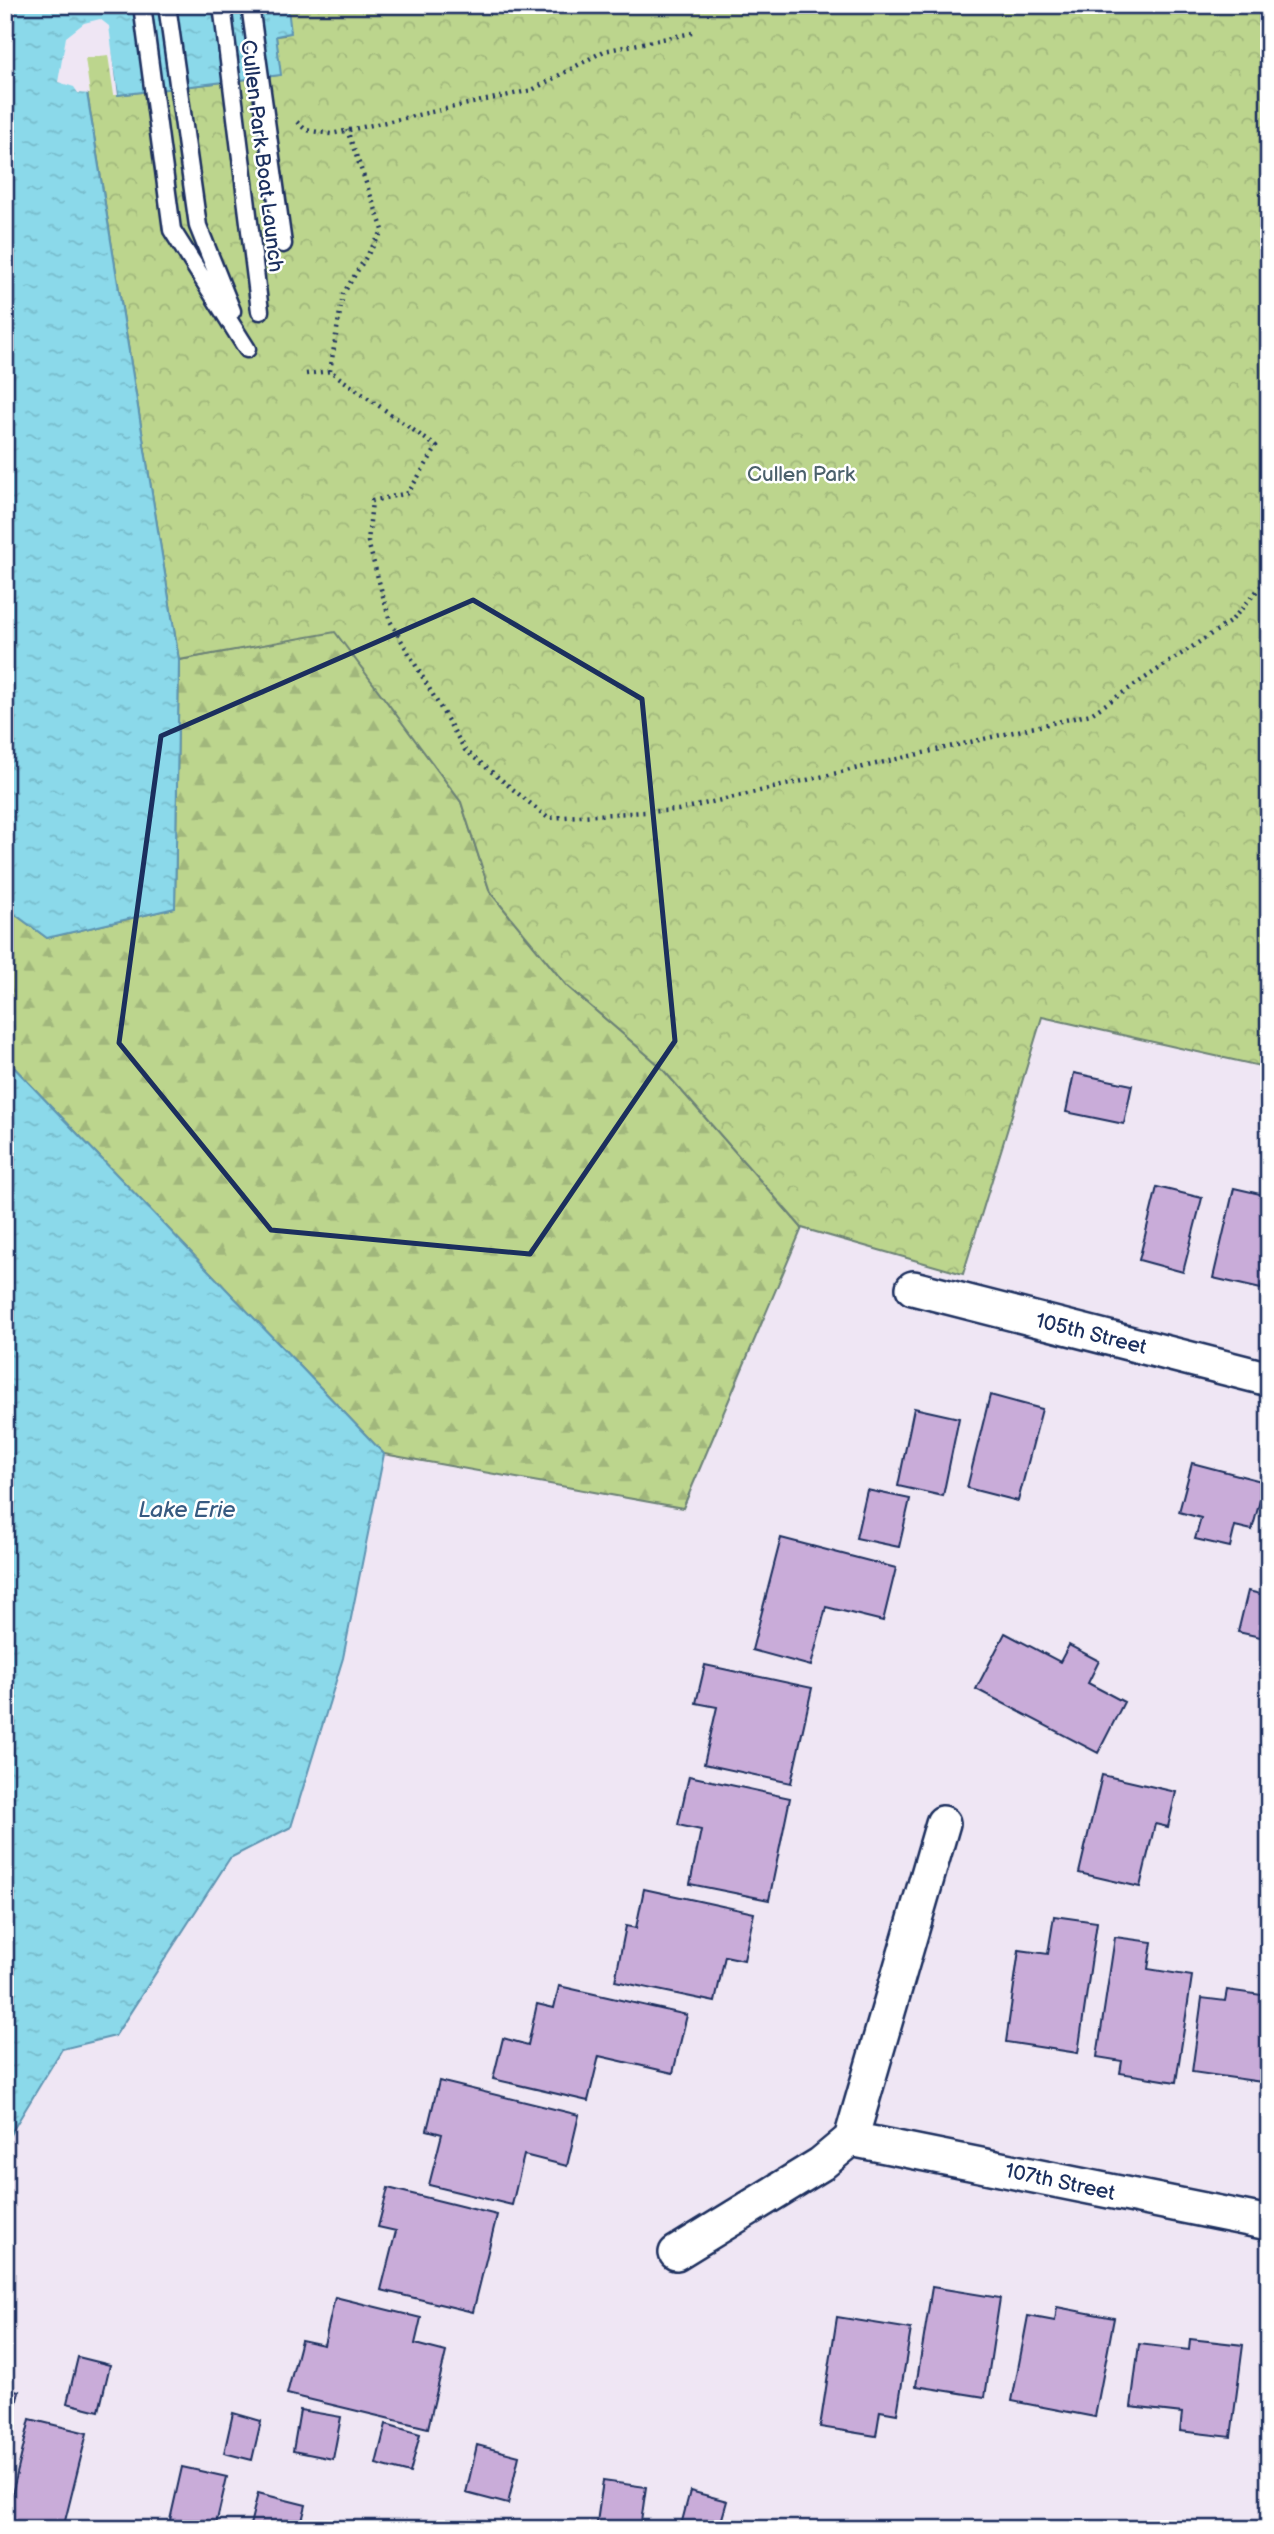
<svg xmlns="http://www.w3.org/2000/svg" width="1274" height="2534" viewBox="0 0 1274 2534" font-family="'Balsamiq Sans',sans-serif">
<defs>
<pattern id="forest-firs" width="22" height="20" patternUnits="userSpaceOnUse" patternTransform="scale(1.75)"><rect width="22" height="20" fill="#bcd58d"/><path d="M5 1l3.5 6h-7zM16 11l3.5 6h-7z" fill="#a1b77c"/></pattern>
<pattern id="park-crowns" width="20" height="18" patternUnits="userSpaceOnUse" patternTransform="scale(1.75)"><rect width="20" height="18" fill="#bcd58d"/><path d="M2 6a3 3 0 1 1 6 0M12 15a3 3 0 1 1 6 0" fill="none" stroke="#a1b77c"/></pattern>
<pattern id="water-ripples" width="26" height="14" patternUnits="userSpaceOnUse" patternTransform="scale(1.75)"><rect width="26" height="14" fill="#8bd9ea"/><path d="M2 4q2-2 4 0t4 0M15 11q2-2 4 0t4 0" fill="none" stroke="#77bbcb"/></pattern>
</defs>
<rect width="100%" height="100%" fill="#efe6f4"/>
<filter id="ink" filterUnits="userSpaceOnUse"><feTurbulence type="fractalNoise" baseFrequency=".0143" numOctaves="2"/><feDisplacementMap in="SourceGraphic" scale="14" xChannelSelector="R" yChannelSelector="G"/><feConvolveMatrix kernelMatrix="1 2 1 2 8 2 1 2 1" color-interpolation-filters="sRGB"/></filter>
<g filter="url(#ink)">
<path fill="url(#forest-firs)" stroke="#6c8276" stroke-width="2" d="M335,631L461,802L490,892L567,986L659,1065L802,1228L683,1508L384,1454L5,1058V907L47,938L175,908L179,660Z"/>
<path fill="url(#park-crowns)" stroke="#6c8276" stroke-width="2" d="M301,5H1269V1068L1042,1017L963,1274L802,1228L659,1065L567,986L490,892L461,802L335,632L179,660L81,55L111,51L118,95L280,75L276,36L284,35L288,8Z"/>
<path fill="url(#water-ripples)" stroke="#5e95b2" stroke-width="2" d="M5,5H301L288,8L291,33L276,36L281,75L118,95L111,51L81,56L179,660L175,908L47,938L5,907Z
M5,1058L384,1454L343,1658L291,1827L230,1858L115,2036L62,2049L5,2143Z"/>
<path fill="#efe6f4" d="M100,19L109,26L118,95H114L108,55L85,58L90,94L78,93L74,87L58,82L66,37L84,23Z"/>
<path fill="#c9acd9" stroke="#1b2f5e" stroke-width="2" d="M1074,1073L1132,1085L1124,1124L1066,1112Z
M1157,1187L1202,1198L1183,1272L1139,1260Z
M1234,1188L1269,1196V1256L1261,1289L1213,1278Z
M990,1395L1042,1409L1018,1501L967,1488Z
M914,1408L959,1418L943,1496L898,1486Z
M1192,1463L1265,1482L1252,1530L1235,1526L1230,1547L1195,1539L1201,1518L1179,1512Z
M867,1490L910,1499L899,1547L856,1538Z
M781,1538L896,1568L883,1621L826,1607L811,1666L752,1650Z
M1248,1591L1269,1596V1639L1238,1632Z
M1005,1633L1060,1662L1069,1645L1099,1661L1088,1683L1124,1702L1098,1753L976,1689Z
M705,1665L812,1688L791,1783L704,1764L717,1707L696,1703Z
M1102,1775L1176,1792L1168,1827L1155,1824L1140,1887L1079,1873Z
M689,1776L790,1798L769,1900L690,1884L701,1830L678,1825Z
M644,1889L754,1913L744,1960L725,1956L715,2002L615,1981L626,1926L636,1928Z
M1054,1916L1097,1922L1078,2053L1006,2042L1019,1950L1048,1954Z
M1115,1937L1152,1942L1148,1969L1192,1976L1176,2082L1120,2073L1122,2061L1097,2057Z
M559,1986L687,2015L673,2073L599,2056L588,2101L493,2079L503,2038L528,2045L537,2004L554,2008Z
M1227,1990L1269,1996V2083L1192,2072L1202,1998L1225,2001Z
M439,2081L579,2115L567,2166L524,2155L512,2205L429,2185L442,2134L427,2130Z
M388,2188L497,2215L473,2312L381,2290L396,2231L378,2227Z
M932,2287L1000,2298L985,2397L916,2386Z
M335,2297L421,2318L415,2344L446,2352L428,2428L287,2394L301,2340L324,2345Z
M1057,2307L1114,2318L1095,2417L1012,2401L1028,2316L1055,2321Z
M837,2317L911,2329L897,2414L880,2411L876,2436L820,2427Z
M1190,2339L1243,2345L1231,2437L1180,2431L1182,2413L1131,2407L1139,2344L1189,2350Z
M78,2357L110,2365L99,2411L67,2403Z
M5,2388L19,2391L5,2454Z
M300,2410L341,2417L333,2459L293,2451Z
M233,2413L261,2421L252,2460L224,2453Z
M30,2419L87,2433L63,2529H25L5,2524Z
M386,2424L420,2434L410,2473L376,2464Z
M477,2445L519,2456L508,2504L466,2493Z
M182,2467L227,2477L215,2529H168Z
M603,2481L646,2487L640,2529H596Z
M690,2491L727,2501L719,2529H680Z
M258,2493L306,2505L300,2529H249Z"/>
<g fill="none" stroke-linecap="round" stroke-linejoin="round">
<defs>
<path id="service" d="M142,5L172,230L247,349
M167,5L198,226L232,311
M222,5L260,311
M250,5L283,244"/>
<path id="minor" d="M913,1288L1269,1379
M851,2139L1269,2223
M676,2253L821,2164L851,2139L943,1823"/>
</defs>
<use href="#service" stroke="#1b2f5e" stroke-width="21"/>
<use href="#minor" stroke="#1b2f5e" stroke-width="38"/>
<path stroke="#1b2f5e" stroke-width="4.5" stroke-dasharray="2 5" stroke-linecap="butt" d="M297,122L306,130L331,134L532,90L604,51L692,33
M330,371L343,294L383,230L347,130
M306,374L330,371L437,447L408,493L372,501L368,542L390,621L465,750L548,818L678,810L1091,714L1231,621L1269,577"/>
<use href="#service" stroke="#fff" stroke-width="16"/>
<use href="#minor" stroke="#fff" stroke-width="33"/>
</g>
</g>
<path fill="none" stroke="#1b2f5e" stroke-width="5" stroke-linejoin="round" d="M473,600L642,699L675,1041L530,1254L271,1230L119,1043L161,736Z"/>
<g text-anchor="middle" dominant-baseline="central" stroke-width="5" stroke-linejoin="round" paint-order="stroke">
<g font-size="21" fill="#1b2f5e" stroke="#fff">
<text transform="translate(262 156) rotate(83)">Cullen Park Boat Launch</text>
<text transform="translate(1091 1334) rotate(14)">105th Street</text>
<text transform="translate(1060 2182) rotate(12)">107th Street</text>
</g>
<g font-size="21" fill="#4b616c" stroke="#fff">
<text x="801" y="474">Cullen Park</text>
</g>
<g font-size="23" font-style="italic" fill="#375a81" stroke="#fff">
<text x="187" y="1510">Lake Erie</text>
</g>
</g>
<rect width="1274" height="2534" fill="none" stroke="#fff" stroke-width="28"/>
<rect x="14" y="14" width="1246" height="2506" fill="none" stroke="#1b2f5e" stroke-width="2.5" filter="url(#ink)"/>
</svg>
